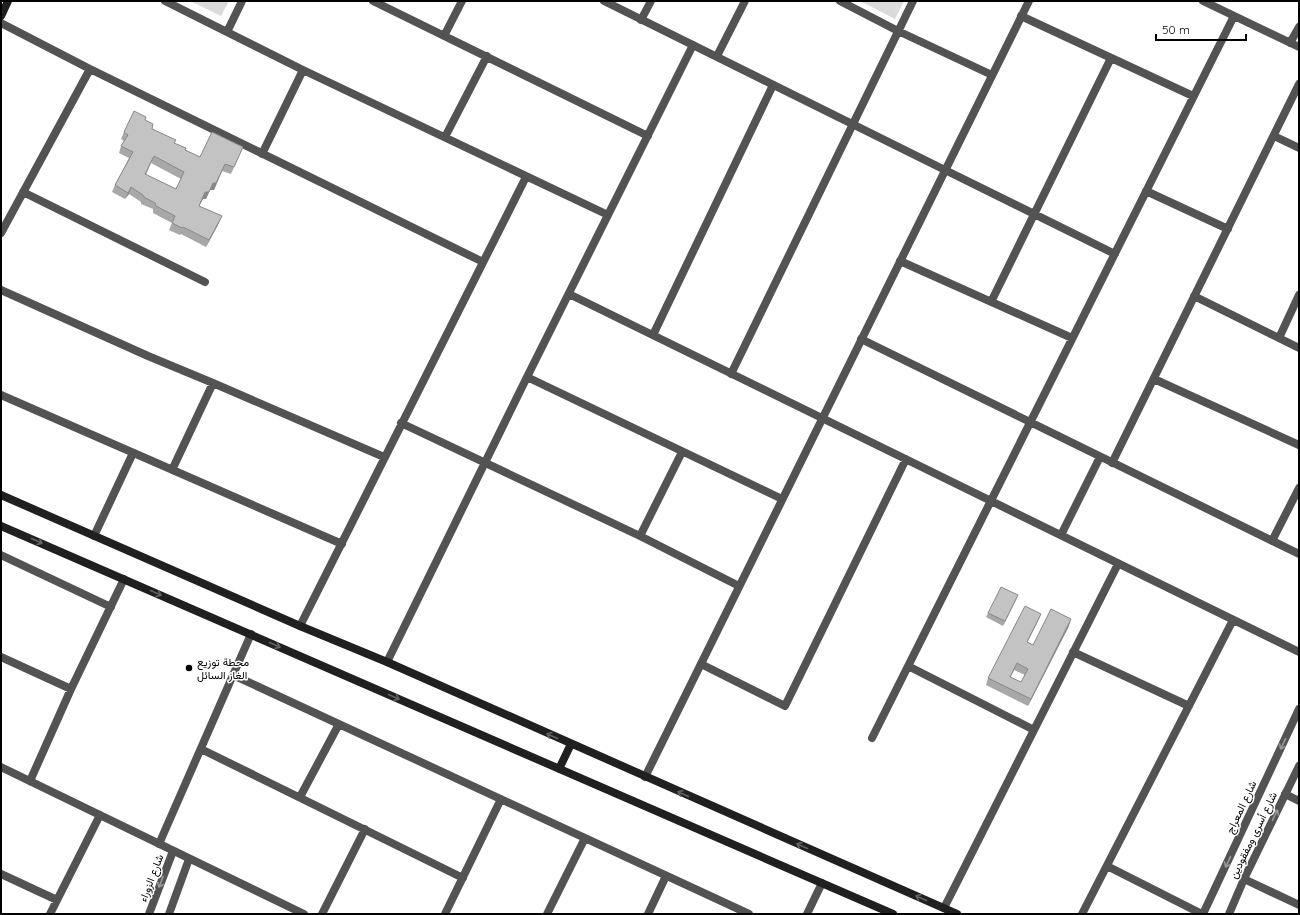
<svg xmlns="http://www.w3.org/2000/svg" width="1300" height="915" viewBox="0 0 1300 915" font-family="Quicksand,Vazirmatn,sans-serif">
<rect width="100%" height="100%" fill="#fff"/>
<path fill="#dadada" d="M190,1H229L221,16Z
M860,1H904L895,19Z"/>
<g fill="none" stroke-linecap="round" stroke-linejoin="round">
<path stroke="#535353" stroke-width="8" d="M165,1L303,70L608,215
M373,1L648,136
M840,1L898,31L992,75
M1203,1L1299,47
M1021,16L1193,96
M641,20L651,1
M1,23L90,69L483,262
M227,32L242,1
M444,36L462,1
M1290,43L1299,27
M717,56L745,1
M1274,136L1299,148
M445,137L487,56
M262,154L303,70
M945,170L1115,254
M1146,191L1228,229
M23,192L205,282
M1,233L90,69
M900,261L1072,338
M1,290L148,356L213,383L384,457
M569,294L1299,652
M1194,296L1299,348
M991,302L1111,58
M653,335L773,85
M1279,338L1299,295
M861,339L1299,554
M731,374L913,1
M527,377L782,499
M1154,379L1299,445
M1,395L342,544
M401,423L640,536L739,586
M1112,463L1299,84
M172,470L213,383
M1061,535L1100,457
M94,536L133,453
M640,536L682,452
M1272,541L1299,488
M1,555L111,607
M300,626L526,177
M1073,652L1189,706
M1,657L71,689
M387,662L527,377L693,45
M701,664L785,706L906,459
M908,666L1034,730
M233,675L749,914
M872,738L1234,16
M201,749L463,878
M30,781L71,689L124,579
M1285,794L1299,801
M300,797L339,724
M159,844L251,634
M1107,866L1202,914
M1,874L57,900
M1244,879L1299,905
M944,908L1118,564
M50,914L100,815
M322,914L365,829
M445,914L501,799
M547,914L585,838
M648,914L666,876
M807,914L822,883
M1082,914L1233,620"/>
<path stroke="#535353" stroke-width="8" d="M604,1L945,170
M1,767L304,914
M645,777L1029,1
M149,914L173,851
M169,914L189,859
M1203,914L1299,709
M1229,914L1244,879L1299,766"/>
<path stroke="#202020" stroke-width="8" d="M1,16L8,1
M1,495L300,626L387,662L957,914
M1,526L893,914
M559,769L571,744"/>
</g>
<path fill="#a8a8a8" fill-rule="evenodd" d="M145,120L152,129L185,150L200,157L243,147L231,174L222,171L214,190H210L206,199H203L199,206L219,223L206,247L181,234L180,235L169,230L172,223L153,213V209L141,204V202L129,194L125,199L112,192L115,185L129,158L119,153L121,146L124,141L121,139L124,132ZM151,163L181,179L176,189L146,175Z
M1018,595L1003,626L986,617L988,613Z
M1038,621L1027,642L1033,645L1069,626L1028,706L986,685L988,678ZM1014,670L1025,675L1021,682L1010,677Z"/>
<path fill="#888" d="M225,164L214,190H210L206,199H203L196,212L199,206L205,192L213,183Z
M131,187L129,194L125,199Z
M222,216L219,223L206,247L209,240Z
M1018,595L1016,600L1003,626L1005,621Z
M1041,614L1038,621L1024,649L1027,642Z
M1071,619L1069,626L1028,706L1031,699Z
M1017,663L1014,670L1007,684L1010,677Z"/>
<path fill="#c3c3c3" stroke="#888" fill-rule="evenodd" d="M134,111L146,117L145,120L153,124L152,129L176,140L174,143L186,148L185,150L200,157L212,132L243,147L234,167L225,164L216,183H213L209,192H205L199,206L222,216L209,240L183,227L182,228L172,223L175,216L156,206L155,203L144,197L143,195L131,187L128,193L115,185L133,152L121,146L128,135L124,132ZM154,156L184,172L176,189L145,174Z
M1001,587L1018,595L1005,621L988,613Z
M1025,606L1041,614L1027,642L1033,645L1051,609L1071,619L1031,699L988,678ZM1017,663L1028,669L1021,682L1010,677Z"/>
<defs><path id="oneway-shaft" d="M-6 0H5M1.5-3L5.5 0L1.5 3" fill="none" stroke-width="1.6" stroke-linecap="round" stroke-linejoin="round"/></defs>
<g stroke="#636363">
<use href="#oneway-shaft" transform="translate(37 541) rotate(24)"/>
<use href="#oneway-shaft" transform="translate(156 593) rotate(24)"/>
<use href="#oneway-shaft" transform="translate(275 645) rotate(24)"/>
<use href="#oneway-shaft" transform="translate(394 697) rotate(24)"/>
<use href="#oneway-shaft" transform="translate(552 736) rotate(-156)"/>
<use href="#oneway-shaft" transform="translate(683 794) rotate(-156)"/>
<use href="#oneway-shaft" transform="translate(802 846) rotate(-156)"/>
<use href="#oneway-shaft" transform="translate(921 898) rotate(-156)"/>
</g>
<g stroke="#989898">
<use href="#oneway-shaft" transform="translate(1283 744) rotate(115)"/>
<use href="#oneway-shaft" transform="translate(1275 815) rotate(-64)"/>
<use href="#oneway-shaft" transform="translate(1228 862) rotate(115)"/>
<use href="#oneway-shaft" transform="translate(161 882) rotate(111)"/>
</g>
<circle fill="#000" stroke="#fff" stroke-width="1.5" cx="189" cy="668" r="4"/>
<g text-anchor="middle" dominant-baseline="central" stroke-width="3" stroke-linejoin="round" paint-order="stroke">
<g font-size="11" fill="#000" stroke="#fff" text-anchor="start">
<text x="197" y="662">محطة توزيع<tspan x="197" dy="13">الغاز السائل</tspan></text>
</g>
<g font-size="11" fill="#000" stroke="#fff">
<text transform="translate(1241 807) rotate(-65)">شارع المعراج</text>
<text transform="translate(1253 835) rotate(-64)">شارع أسرى ومفقودين</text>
<text transform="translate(151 878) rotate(-69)">شارع الزوراء</text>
</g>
</g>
<rect width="1300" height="915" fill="none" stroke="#000000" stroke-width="4"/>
<path d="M1156 34v6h90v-6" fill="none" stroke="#000000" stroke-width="2"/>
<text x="1162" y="34" font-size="12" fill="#000000" stroke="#ffffff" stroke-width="3" paint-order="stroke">50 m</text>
</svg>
